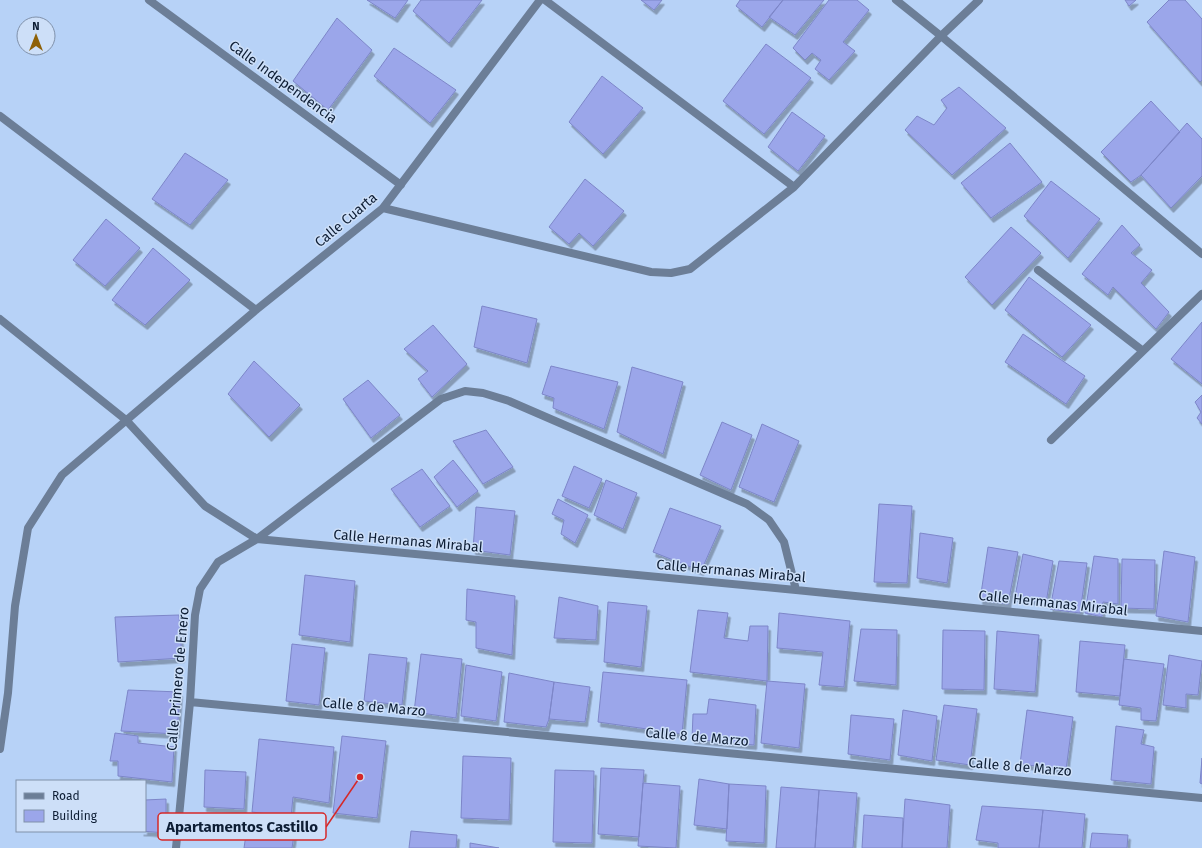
<svg xmlns="http://www.w3.org/2000/svg" width="1202" height="848" viewBox="0 0 1202 848" font-family="'Fira Sans',sans-serif">
<defs>
<filter id="shadow"><feDropShadow dx="2.5" dy="4.5" stdDeviation="0" flood-color="#0004"/></filter>
</defs>
<rect width="100%" height="100%" fill="#b7d2f7"/>
<path fill="#9ba6ea" stroke="#7d86c8" filter="url(#shadow)" d="M367,0H408L395,18Z
M421,0H482L449,43L413,11Z
M641,0H662L654,10Z
M740,0H783L762,27L736,6Z
M783,0H824L795,35L769,17Z
M829,0H857L869,10L843,42L855,51L829,80L815,69L821,60L812,53L805,60L793,48Z
M1125,0H1136L1129,6Z
M1169,0H1185L1202,19V80L1200,82L1147,22Z
M337,18L372,50L328,110L293,81Z
M766,44L811,78L764,134L723,101Z
M394,48L456,90L430,123L374,76Z
M602,76L643,108L603,154L569,122Z
M959,87L1006,128L952,175L905,130L917,116L934,125L947,108L941,100Z
M1151,101L1180,132L1141,175L1131,182L1101,152Z
M792,112L825,136L798,171L768,147Z
M1187,123L1202,139V176L1171,208L1141,175Z
M1010,143L1042,182L991,218L961,183Z
M185,153L228,180L190,225L152,199Z
M585,179L624,211L593,246L579,233L569,244L549,227Z
M1051,181L1100,219L1068,258L1024,216Z
M106,219L140,248L105,286L73,260Z
M1122,225L1140,245L1131,253L1152,270L1141,283L1169,312L1156,329L1113,287L1108,295L1082,274Z
M1011,227L1041,253L992,305L965,277Z
M153,248L190,280L145,325L112,300Z
M1029,277L1091,325L1062,357L1005,310Z
M482,306L537,319L527,363L474,347Z
M1202,322V384L1171,359Z
M433,325L467,364L432,397L418,379L428,371L404,349Z
M1023,334L1085,376L1066,404L1005,362Z
M254,361L300,405L269,437L228,394Z
M551,366L618,382L604,429L553,408L554,398L542,394Z
M632,367L683,382L663,454L617,432Z
M368,380L400,415L371,438L343,399Z
M1202,395V424L1197,418L1201,412L1195,402Z
M722,422L752,435L731,490L700,475Z
M762,424L799,441L774,502L739,487Z
M486,430L513,467L483,484L453,441Z
M453,460L478,491L457,507L434,477Z
M574,466L602,479L589,508L562,496Z
M422,469L450,506L420,527L391,489Z
M606,480L637,493L623,529L594,515Z
M558,499L588,515L575,543L561,534L564,520L552,514Z
M879,504L912,506L907,583L874,582Z
M476,507L515,511L510,555L473,550Z
M670,508L721,526L701,571L653,552Z
M920,533L953,538L947,583L917,578Z
M988,547L1018,552L1008,604L980,600Z
M1164,551L1195,557L1188,622L1156,616Z
M1023,554L1053,561L1046,603L1015,597Z
M1094,556L1118,559V604L1103,602L1102,617L1085,613Z
M1122,559L1155,560L1154,609L1121,608Z
M1059,561L1087,563L1080,613L1050,609Z
M305,575L355,581L350,642L299,635Z
M467,589L515,596L512,655L476,648V622L466,620Z
M559,597L598,606L596,640L554,638Z
M608,602L647,606L641,667L604,662Z
M698,610L728,613L724,638L748,641L750,626H768L767,681L690,672Z
M779,613L850,621L844,687L819,685L823,652L777,648Z
M179,615L182,658L118,662L115,617Z
M861,629L897,630L896,685L854,681Z
M943,630L985,631L984,690L942,689Z
M997,631L1039,635L1035,692L994,689Z
M1080,641L1125,645L1120,696L1076,692Z
M292,644L325,648L319,705L286,701Z
M369,654L407,658L402,705L364,701Z
M421,654L462,659L456,718L414,712Z
M1169,655L1202,661L1198,695L1186,694V708L1163,705Z
M1124,659L1164,664L1156,721L1141,720V708L1119,705Z
M466,665L502,672L496,721L461,716Z
M603,672L687,680L682,734L598,722Z
M509,673L554,682L549,719L546,727L504,722Z
M767,681L805,684L799,748L761,743Z
M554,682L590,687L585,722L549,719Z
M128,690L180,692L177,734L121,731Z
M709,699L756,705L754,745L692,739L693,714H707Z
M944,705L977,709L970,765L936,760Z
M903,710L937,716L932,761L898,755Z
M1027,710L1073,717L1066,770L1020,764Z
M851,715L894,719L890,760L848,754Z
M1116,726L1144,730L1141,744L1154,747L1151,784L1111,780Z
M115,733L138,736V743L174,747L172,782L118,776V761H110Z
M342,736L386,741L377,818L333,813Z
M259,739L334,747L329,803L293,797L291,817L252,812Z
M463,756L511,758L509,820L461,818Z
M1202,758V784L1200,783Z
M601,768L644,770L639,837L598,834Z
M205,770L246,772L244,809L204,807Z
M555,770L594,771L592,843L553,842Z
M699,779L729,784L727,829L694,825Z
M643,783L680,786L676,848L638,846Z
M729,784L766,786L764,843L726,841Z
M781,787L819,790L815,848H776Z
M819,790L857,793L853,848H815Z
M166,799V833L141,831H145V800Z
M905,799L950,805L947,848H902Z
M982,806L1043,810L1039,848H998V843L976,840Z
M1043,810L1085,814L1082,848H1039Z
M864,815L903,818L902,848H862Z
M248,821L295,828L292,848H244Z
M411,831L457,835L456,848H409Z
M1092,833L1128,835L1127,848H1090Z
M470,843L499,848H470Z"/>
<g fill="none" stroke-linecap="round" stroke-linejoin="round">
<path stroke="#6c7e97" stroke-width="8" d="M149,0L401,185
M545,0L794,187
M896,0L941,36L1202,254
M0,116L256,310
M383,208L651,272L671,273L690,269L794,187L941,36L979,0
M1038,270L1143,351
M0,319L126,420L205,506L257,539L796,590L1202,631
M1051,440L1202,294
M190,702L1202,798
M0,749L8,693L15,606L28,528L62,475L256,310L383,208L540,0
M176,848L190,702L195,615L200,589L218,562L257,539L441,399L465,391L483,393L509,401L747,504L769,520L784,542L796,590"/>
</g>
<g text-anchor="middle" dominant-baseline="central" stroke-width="3" stroke-linejoin="round" paint-order="stroke">
<g font-size="14" fill="#0d1d34" stroke="#cddff8">
<text transform="translate(283 82) rotate(36)">Calle Independencia</text>
<text transform="translate(346 220) rotate(-40)">Calle Cuarta</text>
<text transform="translate(408 541) rotate(5)">Calle Hermanas Mirabal</text>
<text transform="translate(731 571) rotate(5)">Calle Hermanas Mirabal</text>
<text transform="translate(1053 603) rotate(6)">Calle Hermanas Mirabal</text>
<text transform="translate(178 679) rotate(-85)">Calle Primero de Enero</text>
<text transform="translate(374 707) rotate(5)">Calle 8 de Marzo</text>
<text transform="translate(697 737) rotate(5)">Calle 8 de Marzo</text>
<text transform="translate(1020 767) rotate(5)">Calle 8 de Marzo</text>
</g>
</g>
<path fill="none" stroke="#d62828" stroke-width="1.5" d="M360 777L326 827"/>
<circle fill="#d62828" stroke="#cddff8" stroke-width="1.5" cx="360" cy="777" r="4"/>
<rect fill="#cddff8" stroke="#d62828" stroke-width="1.5" x="158" y="813" width="168" height="27" rx="4"/>
<g font-size="15" text-anchor="middle" font-weight="bold" fill="#0d1d34">
<text x="242" y="832">Apartamentos Castillo</text>
</g>
<rect x="16" y="780" width="130" height="52" fill="#cddff8" stroke="#8091aa"/>
<rect x="24" y="793" width="20" height="6" fill="#6c7e97" stroke="#8091aa"/>
<text x="52" y="800" font-size="12" fill="#0d1d34">Road</text>
<rect x="24" y="810" width="20" height="12" fill="#9ba6ea" stroke="#8091aa"/>
<text x="52" y="820" font-size="12" fill="#0d1d34">Building</text>
<g transform="translate(36 36)"><circle r="19" fill="#cddff8" stroke="#8091aa"/>
<path d="M0-3L7 15L0 10L-7 15Z" fill="#8e6108"/>
<text y="-6" font-size="11" font-weight="bold" text-anchor="middle" fill="#0d1d34">N</text>
</g>
</svg>
